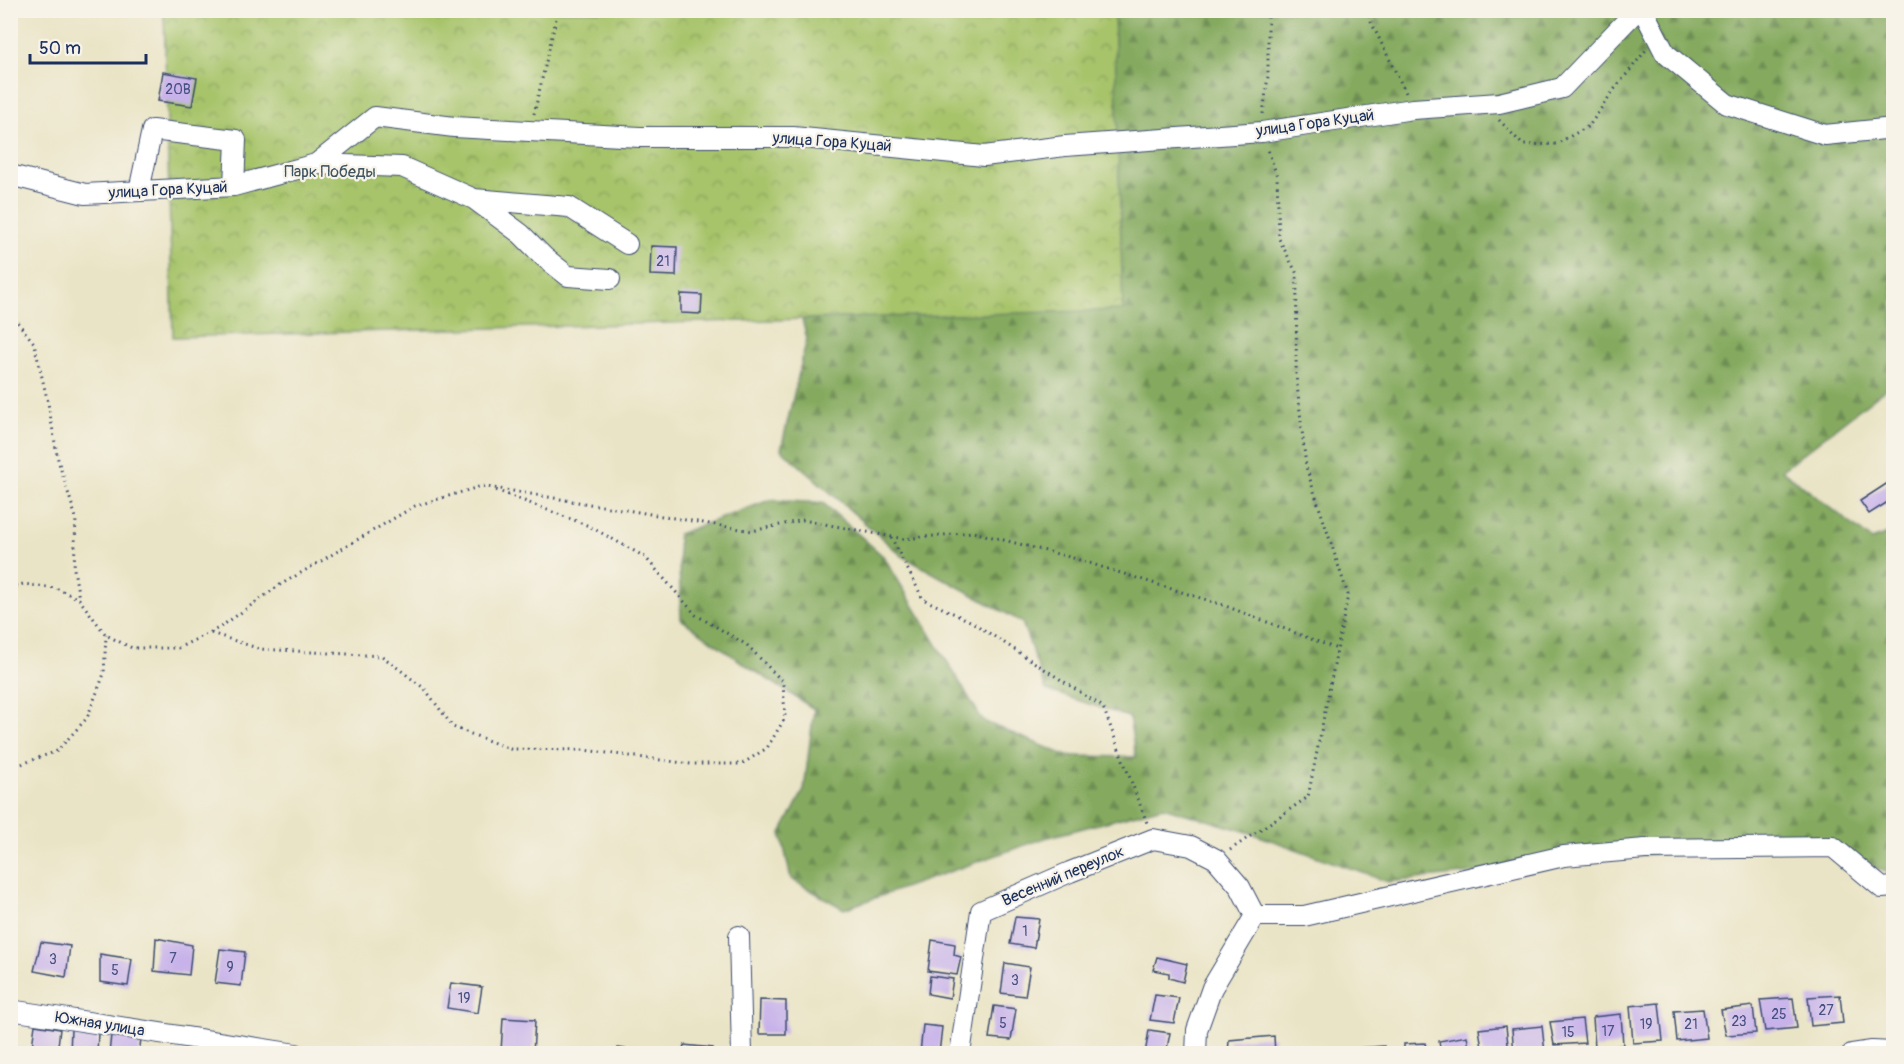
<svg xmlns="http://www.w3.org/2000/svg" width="1904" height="1064" viewBox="0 0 1904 1064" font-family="Pangolin,sans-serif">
<defs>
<pattern id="forest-firs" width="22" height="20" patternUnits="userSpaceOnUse" patternTransform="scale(1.5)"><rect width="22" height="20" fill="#85aa5f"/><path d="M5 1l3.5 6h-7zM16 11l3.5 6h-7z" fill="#6c8b52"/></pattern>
<pattern id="park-crowns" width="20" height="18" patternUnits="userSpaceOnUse" patternTransform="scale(1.5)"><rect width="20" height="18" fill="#a7c46b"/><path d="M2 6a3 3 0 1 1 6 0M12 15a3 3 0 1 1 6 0" fill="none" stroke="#87a05b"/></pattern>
</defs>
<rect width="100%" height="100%" fill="#f7f3e8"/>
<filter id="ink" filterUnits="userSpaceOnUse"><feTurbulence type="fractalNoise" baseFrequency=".0167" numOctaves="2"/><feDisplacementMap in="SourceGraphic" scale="12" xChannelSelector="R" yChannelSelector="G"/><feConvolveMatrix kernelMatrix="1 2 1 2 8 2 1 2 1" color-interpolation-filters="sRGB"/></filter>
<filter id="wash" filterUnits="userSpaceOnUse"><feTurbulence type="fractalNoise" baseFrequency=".008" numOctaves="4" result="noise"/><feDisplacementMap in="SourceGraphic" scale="24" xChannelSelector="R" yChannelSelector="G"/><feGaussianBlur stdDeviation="1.35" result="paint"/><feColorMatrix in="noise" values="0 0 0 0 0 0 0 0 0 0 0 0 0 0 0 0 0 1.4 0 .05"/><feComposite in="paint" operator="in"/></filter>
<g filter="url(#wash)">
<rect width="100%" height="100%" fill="#eae4c6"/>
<path fill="url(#forest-firs)" stroke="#506c5e" stroke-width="1.5" d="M1114,11H1893V383L1782,470L1872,540L1893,532V875L1802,838L1388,882L1251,833L1163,807L1045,838L844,909L791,879L781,833L804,790L814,709L744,664L681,619L678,534L770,500L823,503L884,557L983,721L1067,756L1136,757L1129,717L1046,690L1022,622L902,556L781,449L807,339L802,319L1122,309Z"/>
<path fill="url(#park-crowns)" stroke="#617a64" stroke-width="1.5" d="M164,11H1114L1123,310L173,337Z"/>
<g id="blocks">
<path fill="#c7b2ea" d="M163,72L197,78L192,106L158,101Z
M651,246L677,247L676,276L650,275Z
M681,294L702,295L701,314L681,313Z
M1894,479V498L1869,514L1860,501Z
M1015,917L1039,919L1034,948L1010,944Z
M156,938L192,945L189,975L154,971Z
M932,940L955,944L954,955L961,957L957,975L928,971Z
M41,942L70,946L66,977L34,971Z
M220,949L245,952L241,986L215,983Z
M100,954L132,959L128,986L100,982Z
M1157,957L1187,964L1183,982L1169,978V973L1153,970Z
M1005,963L1030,967L1025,996L1001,993Z
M930,976L953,979L950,998L928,994Z
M451,983L482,987L478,1013L447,1008Z
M1155,995L1179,998L1174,1023L1150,1020Z
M1840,995L1843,1023L1811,1026L1808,997Z
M1793,998L1797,1028L1765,1031L1760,1000Z
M760,1000L786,1001V1034H759Z
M1659,1003L1663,1041L1633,1043L1630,1006Z
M994,1006L1016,1009L1011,1040L989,1038Z
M1753,1006L1756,1033L1726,1035L1721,1010Z
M1703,1009L1707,1038L1677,1041L1674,1011Z
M1621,1014L1623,1045L1595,1048L1593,1017Z
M503,1018L535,1020L533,1054L501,1052Z
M1582,1019L1585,1043L1554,1045L1550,1022Z
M35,1025L60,1029L57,1054H31Z
M923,1025L942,1027L939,1054L920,1053Z
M1506,1026L1509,1054H1483L1479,1029Z
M1542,1026L1545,1053L1514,1054L1512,1029Z
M71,1029L98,1033L97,1054H70Z
M1149,1030L1170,1033L1166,1054H1145Z
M111,1035L141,1039L139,1054H109Z
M1274,1036L1275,1054H1228L1229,1040Z
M1467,1036L1470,1054H1441L1439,1041Z
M1425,1043L1427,1054H1404V1044Z
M684,1045L713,1048V1054H682Z
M1384,1046L1385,1054H1356V1048Z
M618,1048L650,1052V1054H617Z
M183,1050L201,1052V1054H182Z
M763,1050L791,1051V1054H763Z
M1344,1050V1054H1322V1052Z"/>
</g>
</g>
<g filter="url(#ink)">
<use href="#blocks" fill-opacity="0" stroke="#3a4a6e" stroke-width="1.5"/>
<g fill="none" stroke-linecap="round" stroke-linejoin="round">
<defs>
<path id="minor" d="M1643,10L1665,53L1727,104L1825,135L1894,128
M316,164L402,167L474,199L569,207L627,244
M10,175L85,194L234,186L316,164L375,117L454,127L640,137H793L984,156L1065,146L1262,132L1413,109L1499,103L1562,88L1637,10
M139,191L152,130L236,140L234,186
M474,199L521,234L544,257L568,276L610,279
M1255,916H1304L1564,856L1645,849L1833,847L1882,888L1894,887
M739,936L742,1054
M10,1010L296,1054
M960,1054L981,911L1070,872L1153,839L1191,846L1216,859L1240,887L1255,916
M1196,1054L1197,1030L1212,988L1255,916
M1852,1054L1872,1051L1894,1052"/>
</defs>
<use href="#minor" stroke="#3a4a6e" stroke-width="22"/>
<path stroke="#3a4a6e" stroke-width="3" stroke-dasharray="1.5 4.5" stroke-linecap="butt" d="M1368,10L1370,20L1406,93
M534,114L558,10
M1263,114L1268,76V10
M1499,120L1523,145L1556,144L1589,126L1613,91L1646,50
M10,313L34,343L48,403L58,460L76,518L74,569L79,599
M891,537L923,599L972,622L1103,707L1147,823
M10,588L23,584L56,588L79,599L106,635L132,648H178L219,628L280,585L415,506L482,486L752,531L803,520L904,539L973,532L1073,558L1223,605L1337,649
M211,633L260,649L382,656L425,689L453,727L510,749L584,750L691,764H742L767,748L785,718L783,682L747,645L696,615L645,557L589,526L493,489
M10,765H19L57,751L87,718L104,674L106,635
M1230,850L1308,797L1348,595L1306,467L1296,375L1297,274L1279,239L1277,176L1267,147"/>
<use href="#minor" stroke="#fff" stroke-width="20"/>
</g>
</g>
<g text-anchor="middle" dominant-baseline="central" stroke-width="4.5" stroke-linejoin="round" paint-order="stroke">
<g font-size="14" fill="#465081">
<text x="178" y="89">20В</text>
<text x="663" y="261">21</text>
<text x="1025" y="931">1</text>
<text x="173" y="958">7</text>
<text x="53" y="959">3</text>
<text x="230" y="967">9</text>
<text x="115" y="970">5</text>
<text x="1015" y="980">3</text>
<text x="464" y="998">19</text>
<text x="1826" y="1010">27</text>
<text x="1779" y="1014">25</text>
<text x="1739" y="1021">23</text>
<text x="1003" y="1023">5</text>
<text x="1646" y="1024">19</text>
<text x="1691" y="1024">21</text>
<text x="1608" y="1031">17</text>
<text x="1568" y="1032">15</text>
</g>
<g font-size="16" fill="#1b2f5e" stroke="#f7f3e8">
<text transform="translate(1315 123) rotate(-8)">улица Гора Куцай</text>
<text transform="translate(832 142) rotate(4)">улица Гора Куцай</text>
<text transform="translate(168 190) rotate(-3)">улица Гора Куцай</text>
<text transform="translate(1063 876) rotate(-23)">Весенний переулок</text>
<text transform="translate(100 1024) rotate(9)">Южная улица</text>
</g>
<g font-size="16" fill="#3e5461" stroke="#f7f3e8">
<text x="330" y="172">Парк Победы</text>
</g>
</g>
<rect width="1904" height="1064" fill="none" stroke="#f7f3e8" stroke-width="36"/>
<path d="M30 54v9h116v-9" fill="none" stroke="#1b2f5e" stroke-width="3"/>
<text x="39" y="54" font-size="18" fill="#1b2f5e" stroke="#f7f3e8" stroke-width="4.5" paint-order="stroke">50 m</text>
</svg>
